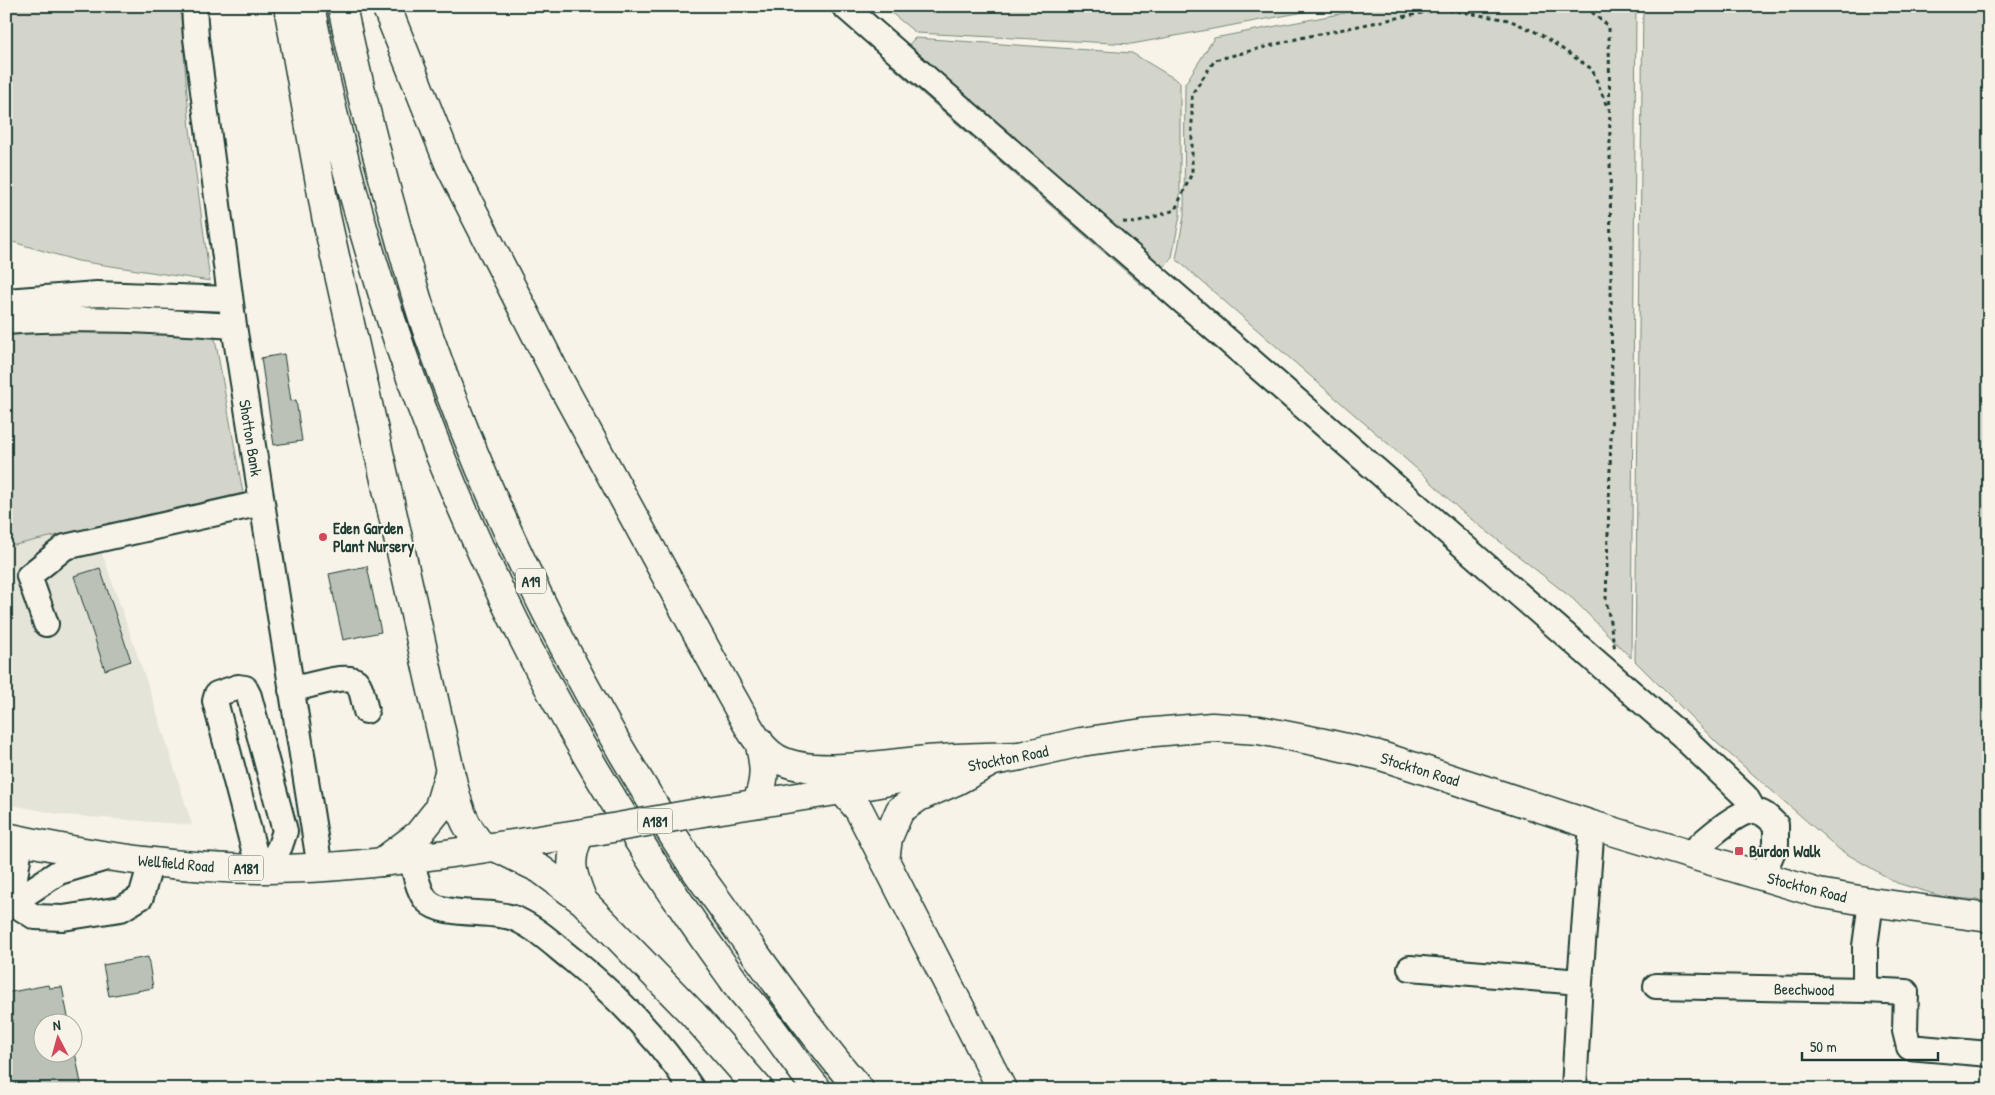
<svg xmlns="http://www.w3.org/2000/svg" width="1995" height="1095" viewBox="0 0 1995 1095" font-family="'Patrick Hand',sans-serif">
<rect width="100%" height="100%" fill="#f7f3e8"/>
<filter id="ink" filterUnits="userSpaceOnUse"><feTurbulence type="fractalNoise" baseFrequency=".02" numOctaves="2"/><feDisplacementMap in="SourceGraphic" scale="10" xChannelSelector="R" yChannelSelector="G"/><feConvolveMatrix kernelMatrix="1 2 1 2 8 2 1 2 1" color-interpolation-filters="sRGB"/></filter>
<g filter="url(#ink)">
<path fill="#e5e4d9" d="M93,527L153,700L192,825L64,815L6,804V547Z"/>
<path fill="#d3d5ca" stroke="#79897f" d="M6,6H180L190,129L210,281L78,261L6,240Z
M883,6H1336L1132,44L916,33Z
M1381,6H1636L1631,658L1573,599L1461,511L1425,476L1176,259L1184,216L1185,84L1214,38Z
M1643,6H1989V901L1944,897L1897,883L1840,850L1717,743L1635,661Z
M915,38L1132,53L1180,82V215L1172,257L1146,289L890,65Z
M72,327L214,333L243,493L6,547V331Z"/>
<path fill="#bbc1b6" stroke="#1f3d34" d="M284,354L291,401L296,400L302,441L274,445L261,358Z
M367,566L381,632L343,640L329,574Z
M100,568L131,661L105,670L74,576Z
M148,957L153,988L109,996L103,965Z
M48,985L49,988L62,987L69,1022H42V1052H75L82,1089H6V993Z"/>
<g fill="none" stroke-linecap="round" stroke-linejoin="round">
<defs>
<path id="minor" d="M194,6L196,38L234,326L320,868
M844,6L1686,740L1746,797L1754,811
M6,301L97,294L230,299
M6,322C82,316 158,321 234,326
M46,624L29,576L65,547L262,503
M291,690C304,687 347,673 356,681C362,687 364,703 366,711
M1690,854C1702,843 1737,811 1753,811C1763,811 1769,818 1776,825V844L1762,876
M411,859C415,871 418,892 427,901C443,918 493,909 516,919C538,929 555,946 574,961C619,998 660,1040 692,1089
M259,869L215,701L217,694L238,687L245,688L249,696L285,831L280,846L268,869
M11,902L35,917L63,918L121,909L141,897L151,862
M11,902L21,840
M6,907L59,872L110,857
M1410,968L1580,982
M1656,986L1865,990V946L1871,902
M1865,990L1906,992L1905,1031L1909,1047L1989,1054
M1574,1089L1580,982L1592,825"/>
<path id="major" d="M709,811L842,790L1020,756L1081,742L1143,733L1212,727L1259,730L1324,743L1378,755L1592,825L1818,893L1871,902L1989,918
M6,837C92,856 180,869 268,869C332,869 396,861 459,852C507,845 554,838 601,830"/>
<path id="highway" d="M288,6L326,216L450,771C457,802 461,824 484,848
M310,6C340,159 382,310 440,455C514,640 615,817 732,978C741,992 753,1003 762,1016C781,1040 798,1066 817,1089
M342,6C355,70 371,133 388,196C401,242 413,290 429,336C493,517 580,693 685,854C700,878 718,900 734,924C774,980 814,1036 859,1089
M386,6L450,166L557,376L732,697C744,717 755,745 776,758C814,780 896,761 941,759C967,757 994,757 1020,756
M842,790L859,810L1002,1089
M757,803C766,778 765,767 759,741
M580,834C567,861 572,874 583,901
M495,847L540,869L583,901L693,1014L759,1089
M885,861L888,838L900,810L919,797L956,781L993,761
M382,862L418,835L438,810L449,773"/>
</defs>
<use href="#minor" stroke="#1f3d34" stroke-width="28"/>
<use href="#major" stroke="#1f3d34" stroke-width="31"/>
<use href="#highway" stroke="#1f3d34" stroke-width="31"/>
<path stroke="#1f3d34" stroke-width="3" stroke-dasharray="4 4" stroke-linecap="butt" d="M1570,6H1585L1609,27L1612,404L1606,599L1615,650
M1449,10L1509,20L1540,34L1592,69L1608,109
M1123,222L1136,223L1175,210L1192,173V94L1215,60L1300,38L1441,9L1522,6"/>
<use href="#minor" stroke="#f7f3e8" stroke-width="24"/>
<use href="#major" stroke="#f7f3e8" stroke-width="28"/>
<use href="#highway" stroke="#f7f3e8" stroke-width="28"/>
<defs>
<path id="major-bridge" d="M601,830L709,811"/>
</defs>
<use href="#major-bridge" stroke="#1f3d34" stroke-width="31" stroke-linecap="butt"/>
<use href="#major-bridge" stroke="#f7f3e8" stroke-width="28"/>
</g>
</g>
<g fill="#d1495b" stroke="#f7f3e8" stroke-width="2">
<circle cx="323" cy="537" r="5"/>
<rect x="1734" y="846" width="10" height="10" rx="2.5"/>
</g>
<g text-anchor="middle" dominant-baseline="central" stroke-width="4" stroke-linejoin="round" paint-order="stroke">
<g fill="#f7f3e8" stroke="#60746a" stroke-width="1">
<rect x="516" y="568.5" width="30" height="25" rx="4"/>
<rect x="637.5" y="808.5" width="35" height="25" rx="4"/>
<rect x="228.5" y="855.5" width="35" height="25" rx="4"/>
</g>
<g font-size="15" font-weight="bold" fill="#1f3d34">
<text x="531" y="581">A19</text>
<text x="655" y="821">A181</text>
<text x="246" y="868">A181</text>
</g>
<g font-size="16" fill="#1f3d34" stroke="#f7f3e8">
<text transform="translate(251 438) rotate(81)">Shotton Bank</text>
<text transform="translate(1008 758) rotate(-11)">Stockton Road</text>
<text transform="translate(1420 769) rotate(17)">Stockton Road</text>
<text transform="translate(176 863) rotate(5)">Wellfield Road</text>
<text transform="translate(1807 887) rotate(14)">Stockton Road</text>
<text transform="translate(1804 989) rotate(1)">Beechwood</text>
</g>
<g font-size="16" font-weight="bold" fill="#1f3d34" stroke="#f7f3e8" text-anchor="start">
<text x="333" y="528">Eden Garden<tspan x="333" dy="18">Plant Nursery</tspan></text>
<text x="1749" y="851">Burdon Walk</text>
</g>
</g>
<rect width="1995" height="1095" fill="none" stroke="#f7f3e8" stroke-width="25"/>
<rect x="12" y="12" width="1970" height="1070" fill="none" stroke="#1f3d34" stroke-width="2" filter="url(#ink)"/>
<g transform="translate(58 1038) rotate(354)"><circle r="24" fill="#f7f3e8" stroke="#a1aaa0"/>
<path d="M0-4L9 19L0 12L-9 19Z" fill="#d1495b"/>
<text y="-8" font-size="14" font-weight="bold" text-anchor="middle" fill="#1f3d34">N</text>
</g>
<path d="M1802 1052v8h136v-8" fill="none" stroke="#1f3d34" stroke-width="2.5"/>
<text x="1810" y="1052" font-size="15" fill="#1f3d34" stroke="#f7f3e8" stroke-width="4" paint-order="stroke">50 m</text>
</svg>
